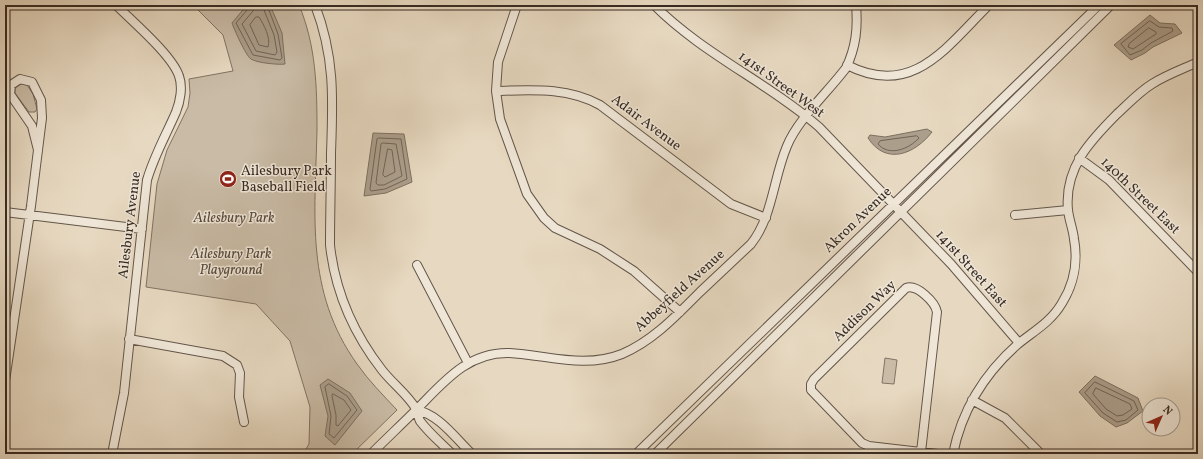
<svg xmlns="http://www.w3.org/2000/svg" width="1203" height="459" viewBox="0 0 1203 459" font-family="Vollkorn,serif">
<rect width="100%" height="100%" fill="#e7d9c1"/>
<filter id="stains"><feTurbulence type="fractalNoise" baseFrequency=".005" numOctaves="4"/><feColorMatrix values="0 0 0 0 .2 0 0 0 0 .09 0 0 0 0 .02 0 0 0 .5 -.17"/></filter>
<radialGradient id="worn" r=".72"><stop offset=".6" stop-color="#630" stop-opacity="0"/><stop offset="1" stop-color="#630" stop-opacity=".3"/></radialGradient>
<path fill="#c9bba6" stroke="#807364" d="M193,5H299C316,46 317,86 317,130C315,216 305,291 357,364C369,381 383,395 397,410L352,454H303L309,444L310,407L290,341L256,304L146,287L157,184L167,150L188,107L190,93L189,79L233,71L223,35Z
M21,84L27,85L33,94L37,109L35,112H29L15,93V88Z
M885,358L897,360L894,384L882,383Z"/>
<path fill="#ab9e8b" stroke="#7d7061" d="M247,5H270L282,33L285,64C279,65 257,63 251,59C246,56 234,29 232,23Z
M1150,15L1160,23L1175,24L1182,33L1153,47L1145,53L1131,60L1114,45Z
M927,129L932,132C915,154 886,166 868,138L870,135L885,137Z
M373,133L404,134L412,182L386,193L364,196Z
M1095,376L1138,398L1143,411L1127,423L1116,427L1100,416L1079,392Z
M328,379L350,393L362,411L335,445L325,436L328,416L320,385Z"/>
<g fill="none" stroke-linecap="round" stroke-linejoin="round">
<path stroke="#716457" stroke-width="1" d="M249,5L248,9L236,23L253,55L280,60L282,58L278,34L267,5
M254,5L253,11L242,24L256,51L275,55L277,52L274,35L262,5
M256,17H259C264,25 271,38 268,47L259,45L250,25Z
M1150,21L1159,27L1172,28L1173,31L1151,43L1142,50L1130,55L1121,44Z
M1149,28L1156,32V34L1133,49L1128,47L1129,44Z
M917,136L919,138C909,149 889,157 878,144L880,141Z
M379,138L401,139L407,179L385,189L371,191L370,189L377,139Z
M383,143L396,144L402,176L384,185H378L376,183L381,144Z
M388,149L392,150L395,172L385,177L383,175Z
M1095,382L1134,401L1138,410L1126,420L1117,422L1103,413L1085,393Z
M329,384L347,396L357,410L334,438L329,434L331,416L325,387Z
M1096,388L1130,404L1132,409L1123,415L1117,416L1106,409L1093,394Z
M333,394L344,400L351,410L338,426L336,425V415L332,396Z"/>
<defs>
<path id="minor" d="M315,5C335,57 333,99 331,153C331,184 330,214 330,245C335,291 354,334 382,370C392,383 409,396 416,409C418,413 418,417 420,421C429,433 441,443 452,454
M517,5L498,62L496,91L500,119L527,194L544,218L555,228L600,249L634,271L680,312
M654,5C703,54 767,82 819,127L951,264L1019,343
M847,65C913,99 947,46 989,5
M496,91C532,90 567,87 600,105L731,204L766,218
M1079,158L1109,180L1198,272
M5,212L142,229
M1015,215L1068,210
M417,265L468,363
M129,339L223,356L237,365L240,373L239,397L244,422
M5,381L31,206L42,118L41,100L32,82L20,79L11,85L10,94L32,126L38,150
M972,400L1005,418L1041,454
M416,410C439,414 456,439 472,454
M921,452L937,312C935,302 917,284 906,288L814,379L811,384V390L862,443L869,446L938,454
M112,454L124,393L147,180C154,156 166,135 176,112C180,102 183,87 179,76C172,55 133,22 116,5
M371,454C386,439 401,425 416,410C443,383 467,352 509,353C548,355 584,369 622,354C653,341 677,315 700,292C717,276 734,260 751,244C773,216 773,179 787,146C798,119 828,92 846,68C856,47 858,28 856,5
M636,454L1099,5
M655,454L1111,5
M953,454C962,409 984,374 1018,344C1034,331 1051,322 1062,303C1074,284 1078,261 1074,239C1073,229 1069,220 1068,210C1064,168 1090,141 1117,114C1128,104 1139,92 1152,84C1166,75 1183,69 1198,62"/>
</defs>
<use href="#minor" stroke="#63564a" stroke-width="10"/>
<use href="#minor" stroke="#efe6d7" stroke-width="8"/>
</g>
<defs>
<symbol id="stadium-disc" viewBox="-11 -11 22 22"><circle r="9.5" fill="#8f2418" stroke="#efe6d7"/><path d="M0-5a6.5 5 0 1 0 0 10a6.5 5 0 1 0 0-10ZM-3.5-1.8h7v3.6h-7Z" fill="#fff"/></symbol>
</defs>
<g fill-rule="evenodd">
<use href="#stadium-disc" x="218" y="169" width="20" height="20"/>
</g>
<g text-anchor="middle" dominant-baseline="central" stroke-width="3" stroke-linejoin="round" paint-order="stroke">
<g font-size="14" fill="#372b23" stroke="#efe6d7">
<text transform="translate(781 85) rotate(36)">141st Street West</text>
<text transform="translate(646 123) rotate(37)">Adair Avenue</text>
<text transform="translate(1140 196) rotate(44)">140th Street East</text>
<text transform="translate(858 220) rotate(-44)">Akron Avenue</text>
<text transform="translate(130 225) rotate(-83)">Ailesbury Avenue</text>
<text transform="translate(971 269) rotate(48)">141st Street East</text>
<text transform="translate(680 291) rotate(-42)">Abbeyfield Avenue</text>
<text transform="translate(865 311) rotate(-44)">Addison Way</text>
</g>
<g font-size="14" fill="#372b23" stroke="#efe6d7" text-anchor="start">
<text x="241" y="171">Ailesbury Park<tspan x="241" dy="16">Baseball Field</tspan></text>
</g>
<g font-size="14" font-style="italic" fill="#54483d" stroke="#efe6d7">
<text x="234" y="218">Ailesbury Park</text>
<text x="231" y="254">Ailesbury Park<tspan x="231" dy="16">Playground</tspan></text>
</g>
</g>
<rect width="1203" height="459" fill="none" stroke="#e7d9c1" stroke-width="20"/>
<rect x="6" y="6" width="1191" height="447" fill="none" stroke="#372b23" stroke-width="2"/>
<rect x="10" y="10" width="1183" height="439" fill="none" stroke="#372b23"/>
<g transform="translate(1161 417) rotate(45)"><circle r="19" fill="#efe6d7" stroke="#a59b8f"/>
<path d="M0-3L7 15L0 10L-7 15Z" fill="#8f2418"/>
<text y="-6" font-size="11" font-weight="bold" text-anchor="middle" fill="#372b23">N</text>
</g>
<rect width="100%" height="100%" filter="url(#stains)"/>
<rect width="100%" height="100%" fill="url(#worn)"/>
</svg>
